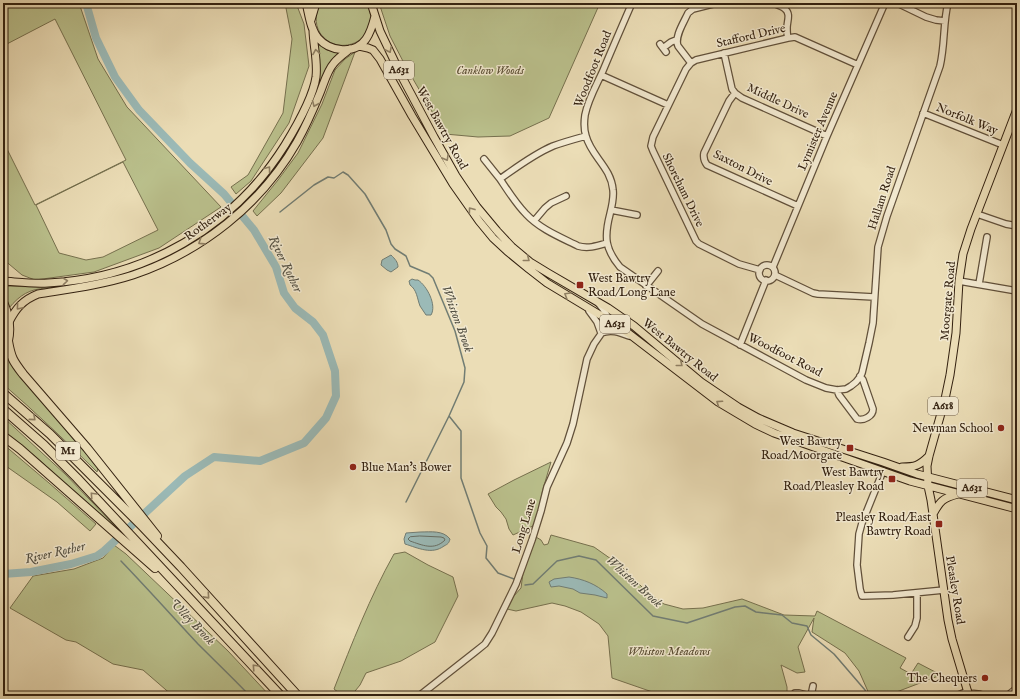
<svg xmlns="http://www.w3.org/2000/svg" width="1020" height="699" viewBox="0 0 1020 699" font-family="'IM FELL English',serif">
<rect width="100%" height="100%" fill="#ebddb6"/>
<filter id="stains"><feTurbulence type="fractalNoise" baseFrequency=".005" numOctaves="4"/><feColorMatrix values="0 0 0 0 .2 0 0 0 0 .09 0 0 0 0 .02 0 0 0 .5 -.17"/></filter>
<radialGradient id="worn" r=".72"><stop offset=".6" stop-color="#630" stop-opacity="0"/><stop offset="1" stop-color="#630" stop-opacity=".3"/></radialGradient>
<path fill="#bac08c" stroke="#76704e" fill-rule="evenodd" d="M3,3H79L98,59L127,107L221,207L159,248L94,272L35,280L22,275L3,259V141L35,205L126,160L55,19L3,46ZM123,162L158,230L103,257L86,260L59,253L36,205Z
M285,3H296L304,24L309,66L289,123L251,181L236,194L231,187L248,175L283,113L292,39Z
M320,3H367C368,6 370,9 370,12C377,42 337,58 320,33C314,23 316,13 320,3Z
M379,3H600L549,118L510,136L478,137L445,134L406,67L390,36Z
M317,43L327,50L339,53L319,88L317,86C320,70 320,59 317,43Z
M355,52L323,138L281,193L257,216L253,211L278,180L298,153L322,104L335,70L345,59Z
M82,284C75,285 67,289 60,289C56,289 51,288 47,288C29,289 20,295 9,308L3,299V286L38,287Z
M7,351L19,372L98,468L97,472C66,441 35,412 3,384V358Z
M3,417L65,474L115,526L114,528L36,457L3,432Z
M3,444L49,483L96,524L90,531L57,502L3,464Z
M551,462L543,489L536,521L533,526L513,535L509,529L506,519L501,512L496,507L488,494L514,480Z
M551,535L594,547L621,566L648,593L664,604L683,609L703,608L742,599L784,615L815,616L817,611L906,658L900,668L911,674L918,663L941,675L886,696H870L859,671L845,653L812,632L814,618L798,647L805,672L797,673L781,665L787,687V696H664L612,678L608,636L599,624L581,612L565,606L552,603L516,611L507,609L513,597L521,588L523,573L536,537L541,540L544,545L548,544Z
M114,545L126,554L228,651L270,696H187L186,695L182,696H173L143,670L113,664L76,642L66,640L10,608L33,576L74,569L103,558Z
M405,552L428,565L453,577L458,596L435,642L401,661L366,673L360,685L351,696H343L334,689C352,643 370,597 394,554Z"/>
<path fill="#9bbab7" stroke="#717d74" d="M391,255C395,259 398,262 398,267L391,272L387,270L381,265L382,260Z
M412,279L415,280H418C427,286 437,305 431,315H426C424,312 422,309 420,306C417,298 417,290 410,285L409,281Z
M420,532C431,532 443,530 450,539C449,543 448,544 444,546C432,555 418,548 405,544L404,539L406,533Z
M569,577C583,579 596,584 607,594V598L595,595L580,593L573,589L559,586L551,587L549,582L554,579Z"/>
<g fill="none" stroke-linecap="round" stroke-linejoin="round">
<path stroke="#676e64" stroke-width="1" d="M420,536L441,537L444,538L445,540C434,551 422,545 410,541L408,539L410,537Z"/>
<path stroke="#717d74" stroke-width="1.5" d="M280,212L314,185L328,177L334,178L343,172L348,175L365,194L386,230L391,244L395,249L406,256L410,266L429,274L433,278L455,331L465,368L464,382L449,416L461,431V478L480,533L487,546L486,558L498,573L514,579
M406,502L449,416
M121,561C147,588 172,616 198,644C215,661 233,678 250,696
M525,585L533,584L557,561L579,556L596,560L653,616L687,623L735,607L745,606L756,612L782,615L792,623L807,626L811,635L834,654L865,690L868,696"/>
<path stroke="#9bbab7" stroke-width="8" d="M3,574L31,572L71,564L97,556L104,551L185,476L214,457L260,461L304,443L326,418L336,396L335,371L323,335L313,322L295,308L284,293L276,267L254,230L224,194L190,163L139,110L115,77L96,38L86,3"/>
<defs>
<path id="minor" d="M632,3C622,26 612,49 602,73C596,86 588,100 585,115C584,122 584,130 586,136C591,156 611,167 613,190C614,198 612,206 610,214C604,237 605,249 620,267L702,324L806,380L826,388L837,390L846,389L851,386L856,382L860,377L862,373L869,343L873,323L878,247L887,216L940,66C945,45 943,23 948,3
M773,3C777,5 782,6 785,9C791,14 787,21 787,28C787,31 787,35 788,38
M897,3L926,17L936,20L945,21
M660,44L666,52
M663,48L671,42L676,40
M724,53L732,89L735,93L742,98L827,136
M691,63L678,46C674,37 684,22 688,13L693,9L717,3
M601,75L668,105
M735,93L729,101L704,153C703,158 704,161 707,165L798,206
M923,113L1003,145
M586,136C575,139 564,142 553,146C534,154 517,167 500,179C508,191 516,204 526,214C540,229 560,237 578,246C588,249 597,246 607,243
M484,159L500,179
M611,210L637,215
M977,214L1006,224L1017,226
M534,221L545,208L551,203L566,196
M759 273a8 8 0 1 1 16 0a8 8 0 1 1-16 0Z
M773,267L827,136L885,3
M760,270L739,264L699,244L696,241L653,151L651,146L653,137L686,69L691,63L696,60L788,38L795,37L858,65
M775,275L813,293L818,294L874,297
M959,281L1017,291
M979,284L987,237
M646,286L658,271
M589,311L597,322L601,333
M601,333C611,329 619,332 629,336
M740,345L766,280
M837,390L839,395L857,419C864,421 873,416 873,409L863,380L860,376
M883,471L862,523L859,534L857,565L860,589L862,596L893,595L944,590
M908,637L915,626L917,618V593
M795,693H799L810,696
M968,694C975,693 979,693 985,696
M419,696L475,652L485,644L492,633L516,584L532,540L541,511L547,487L567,443L573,424L587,359L594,344L610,321L603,309L599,304
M811,696L813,686
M956,696L968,691
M1007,696L1017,688"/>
<path id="major" d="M306,3C309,14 310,29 318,38C330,52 355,55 366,39C371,32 373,24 375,16
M371,3L380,31L402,77L434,137L456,176L477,207L497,231L512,247L530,262L548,273L608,308L634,326L701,382L738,407L758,418L793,433L883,462L917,474L1017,500
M311,20L316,3
M359,46L368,48L373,50L380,59L412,116L453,184L479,221L493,238L507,251L529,269L547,283L605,318L628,333L718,402L755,424L774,433L910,481L1017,509
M3,281C18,282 33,284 48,283C145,278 233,228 285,145C296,127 313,98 316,77C318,60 313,45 313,29
M9,322C16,308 23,300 38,294C69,289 102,285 133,275C201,252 261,205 297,142C306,126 313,110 320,93C324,83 327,71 334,63C339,57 345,53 350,49
M902,467C915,467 919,466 929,456
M933,514C940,501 943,498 958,494
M969,696L952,639L948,620L931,500L928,486L927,466L929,456L945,399L950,375L956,333L959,281L963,254L971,229L1017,109"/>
<path id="highway" d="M3,302C11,320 12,337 3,355
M8,341C11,358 13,361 23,374L87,448L157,536
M3,393L50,434L143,527L181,567L298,696
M3,409L44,445L77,478L281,696
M3,436L20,449L155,568"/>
</defs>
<use href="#minor" stroke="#61503a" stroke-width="8"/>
<use href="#major" stroke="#332110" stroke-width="9"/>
<use href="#highway" stroke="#332110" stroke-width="10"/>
<use href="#minor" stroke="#f2e9d0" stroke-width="5.5"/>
<use href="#major" stroke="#ebddb6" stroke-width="7"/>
<use href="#highway" stroke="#ebddb6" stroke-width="8"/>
</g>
<defs><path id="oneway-chevron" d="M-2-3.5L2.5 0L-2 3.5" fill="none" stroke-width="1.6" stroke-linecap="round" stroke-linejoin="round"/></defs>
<g stroke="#8f7f63">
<use href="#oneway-chevron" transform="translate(389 50) rotate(64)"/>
<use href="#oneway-chevron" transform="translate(316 52) rotate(-99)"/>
<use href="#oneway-chevron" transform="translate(315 104) rotate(113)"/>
<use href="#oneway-chevron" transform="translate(446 158) rotate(60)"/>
<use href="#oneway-chevron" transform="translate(268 169) rotate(-53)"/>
<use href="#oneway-chevron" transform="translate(471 210) rotate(-126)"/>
<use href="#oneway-chevron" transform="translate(201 242) rotate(147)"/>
<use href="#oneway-chevron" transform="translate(527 259) rotate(38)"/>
<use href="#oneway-chevron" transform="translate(65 281) rotate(-6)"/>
<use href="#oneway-chevron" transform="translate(567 295) rotate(-149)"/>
<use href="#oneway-chevron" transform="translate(19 307) rotate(130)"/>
<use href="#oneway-chevron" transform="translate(680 364) rotate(39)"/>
<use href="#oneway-chevron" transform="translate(719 403) rotate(-146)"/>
<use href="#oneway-chevron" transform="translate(33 418) rotate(41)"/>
<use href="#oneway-chevron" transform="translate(93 495) rotate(-133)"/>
<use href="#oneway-chevron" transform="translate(207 596) rotate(48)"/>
<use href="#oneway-chevron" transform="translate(255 667) rotate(-133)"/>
</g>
<g fill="#8f2418" stroke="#f2e9d0" stroke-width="1.5">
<rect x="576" y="281" width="8" height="8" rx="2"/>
<circle cx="1001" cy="428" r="4"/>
<rect x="846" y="444" width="8" height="8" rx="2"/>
<circle cx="353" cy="467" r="4"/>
<rect x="888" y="475" width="8" height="8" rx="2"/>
<rect x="935" y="520" width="8" height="8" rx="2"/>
<circle cx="985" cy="678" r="4"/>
</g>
<g text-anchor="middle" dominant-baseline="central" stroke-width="3" stroke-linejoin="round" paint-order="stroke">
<g fill="#f2e9d0" stroke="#6c5d4a" stroke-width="1">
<rect x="384" y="61" width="30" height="18" rx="3"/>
<rect x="600" y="315" width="30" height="18" rx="3"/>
<rect x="928" y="397" width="30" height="18" rx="3"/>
<rect x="56" y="442" width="24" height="18" rx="3"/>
<rect x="957" y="479" width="30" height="18" rx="3"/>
</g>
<g font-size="11" font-weight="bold" fill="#332110">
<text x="399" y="70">A631</text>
<text x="615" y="324">A631</text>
<text x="943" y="406">A618</text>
<text x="68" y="451">M1</text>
<text x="972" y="488">A631</text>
</g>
<g font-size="12" fill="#332110" stroke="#f2e9d0">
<text transform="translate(751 36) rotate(-13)">Stafford Drive</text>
<text transform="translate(593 69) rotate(-68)">Woodfoot Road</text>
<text transform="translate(778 101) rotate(25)">Middle Drive</text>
<text transform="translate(967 119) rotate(22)">Norfolk Way</text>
<text transform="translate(442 128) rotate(61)">West Bawtry Road</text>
<text transform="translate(818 131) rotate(-67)">Lymister Avenue</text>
<text transform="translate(743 168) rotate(27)">Saxton Drive</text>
<text transform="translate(683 190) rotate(64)">Shoreham Drive</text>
<text transform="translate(882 198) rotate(-72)">Hallam Road</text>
<text transform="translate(208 222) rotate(-36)">Rotherway</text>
<text transform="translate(948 301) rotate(-85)">Moorgate Road</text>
<text transform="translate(680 350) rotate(39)">West Bawtry Road</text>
<text transform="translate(785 355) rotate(27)">Woodfoot Road</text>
<text transform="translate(524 526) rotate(-73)">Long Lane</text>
<text transform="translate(955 590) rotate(81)">Pleasley Road</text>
</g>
<g font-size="12" font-style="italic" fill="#55492f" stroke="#f2e9d0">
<text x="490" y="70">Canklow Woods</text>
<text x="669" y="651">Whiston Meadows</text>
</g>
<g font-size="12" fill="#332110" stroke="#f2e9d0" text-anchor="end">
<text x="588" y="278" text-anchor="start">West Bawtry<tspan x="588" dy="14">Road/Long Lane</tspan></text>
<text x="993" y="428">Newman School</text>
<text x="842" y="441">West Bawtry<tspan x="842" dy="14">Road/Moorgate</tspan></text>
<text x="361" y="467" text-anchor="start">Blue Man's Bower</text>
<text x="884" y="472">West Bawtry<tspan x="884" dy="14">Road/Pleasley Road</tspan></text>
<text x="931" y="517">Pleasley Road/East<tspan x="931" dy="14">Bawtry Road</tspan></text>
<text x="977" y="678">The Chequers</text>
</g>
<g font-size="13" font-style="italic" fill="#524f42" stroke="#f2e9d0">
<text transform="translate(285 264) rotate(64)">River Rother</text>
<text transform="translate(457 319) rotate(70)">Whiston Brook</text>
<text transform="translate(55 553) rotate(-13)">River Rother</text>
<text transform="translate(634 582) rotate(42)">Whiston Brook</text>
<text transform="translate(192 622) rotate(46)">Ulley Brook</text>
</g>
</g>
<rect width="1020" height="699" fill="none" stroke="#ebddb6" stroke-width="16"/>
<rect x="4" y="4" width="1012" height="691" fill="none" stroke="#332110" stroke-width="2"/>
<rect x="8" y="8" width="1004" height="683" fill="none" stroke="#332110"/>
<rect width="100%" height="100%" filter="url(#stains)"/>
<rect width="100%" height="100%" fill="url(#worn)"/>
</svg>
